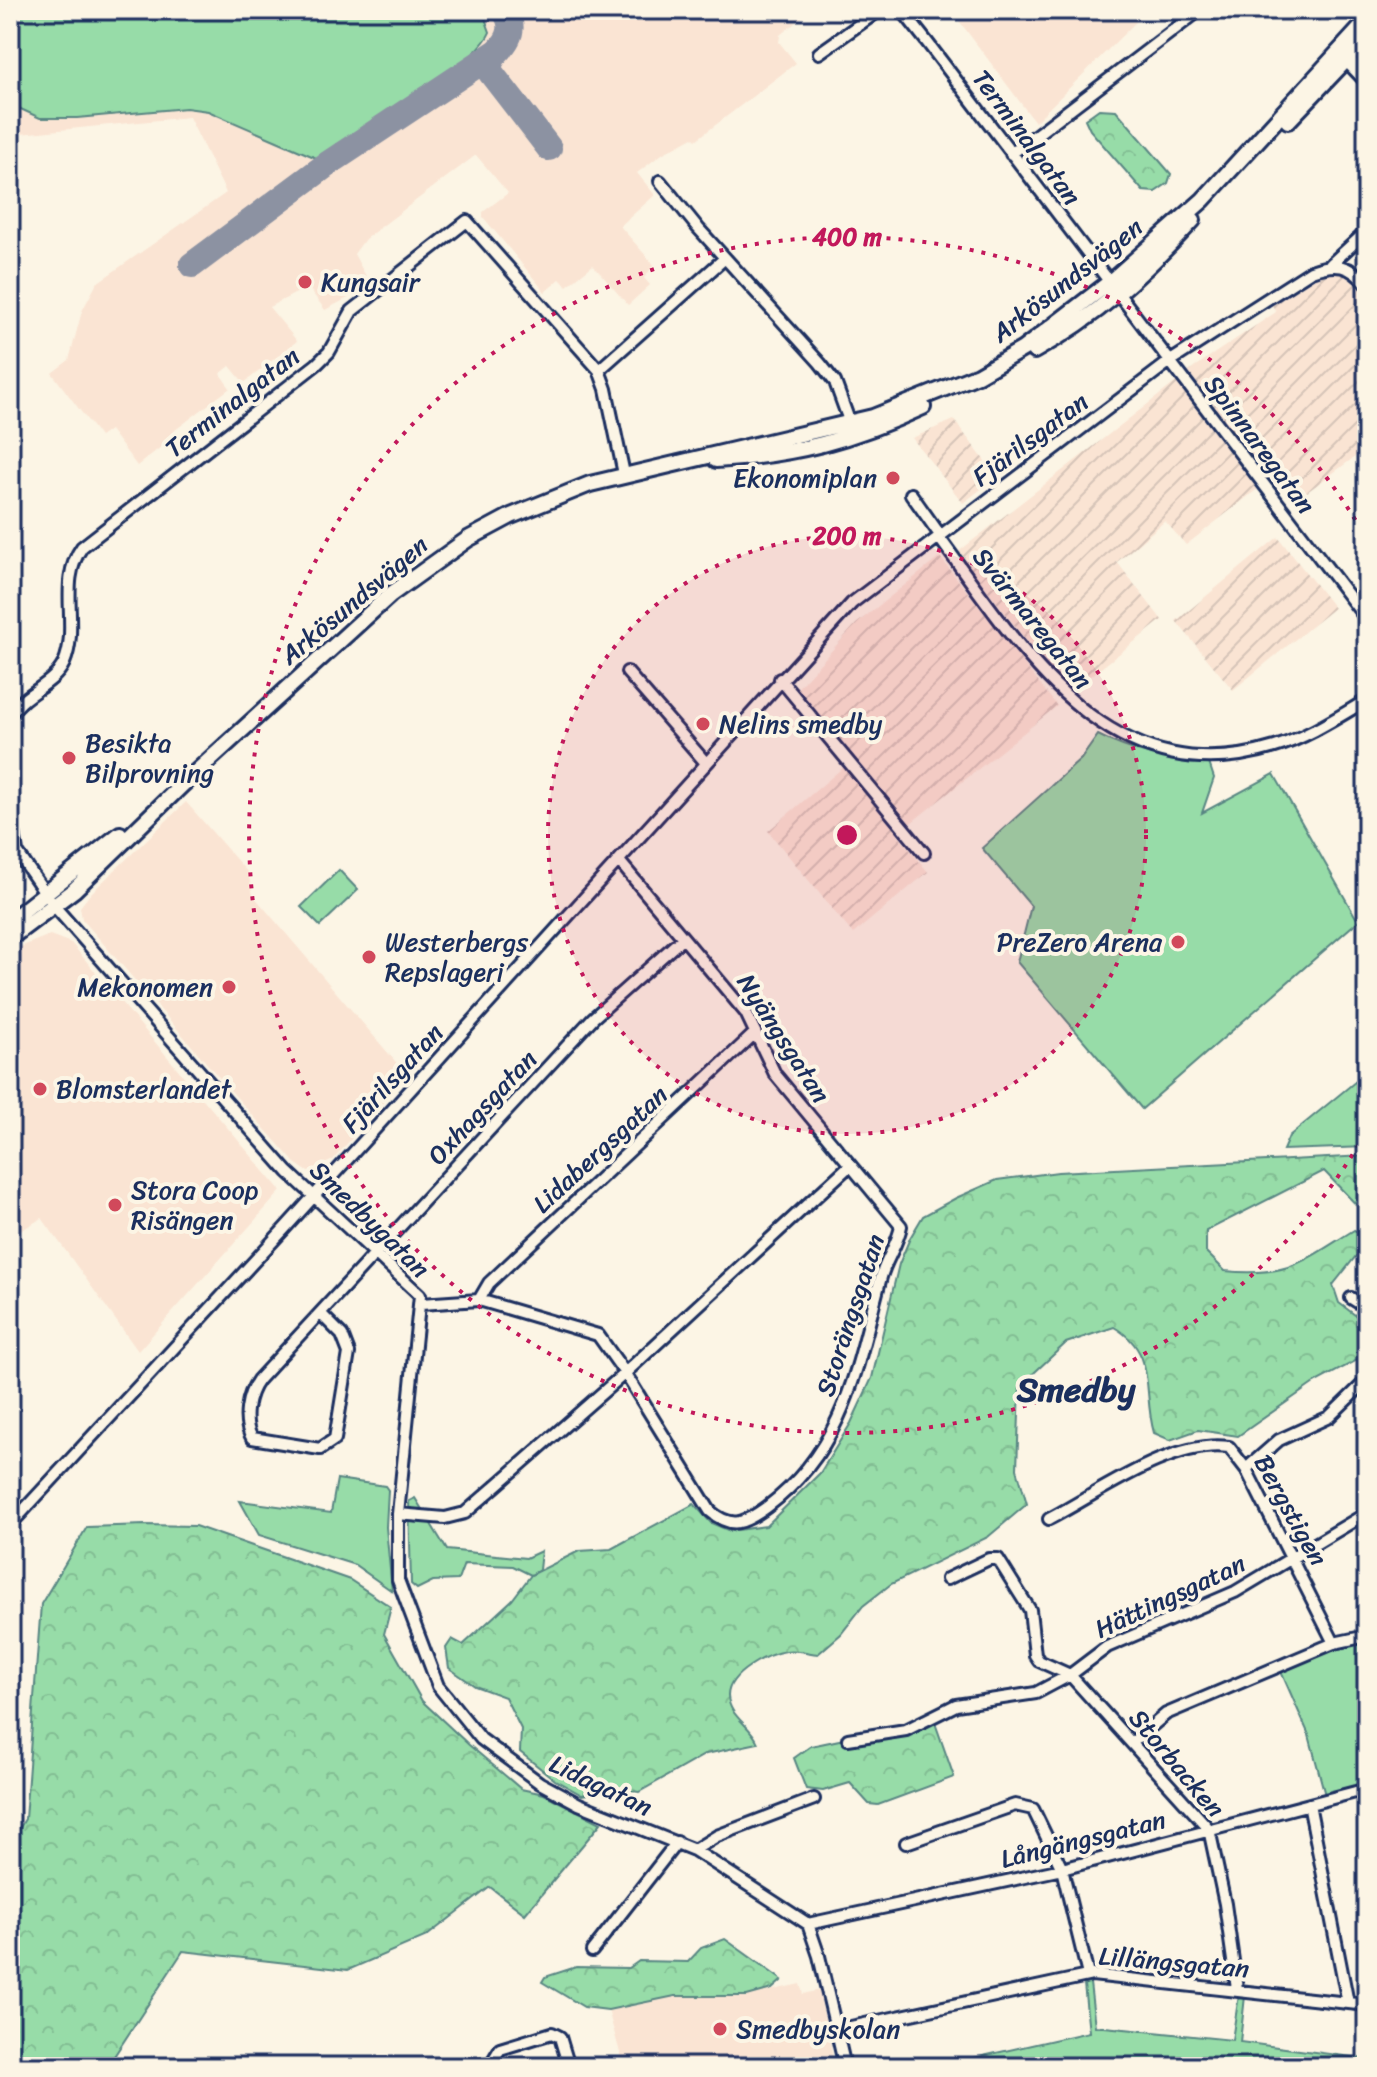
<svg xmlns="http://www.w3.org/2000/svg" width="1377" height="2077" viewBox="0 0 1377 2077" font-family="Sriracha,sans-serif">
<defs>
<pattern id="industrial-furrows" width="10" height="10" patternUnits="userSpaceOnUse" patternTransform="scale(2)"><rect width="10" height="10" fill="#fae4d3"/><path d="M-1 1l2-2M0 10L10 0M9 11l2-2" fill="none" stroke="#d6c4b8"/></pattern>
<pattern id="forest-crowns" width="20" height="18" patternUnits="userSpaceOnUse" patternTransform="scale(2)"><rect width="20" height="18" fill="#97dca8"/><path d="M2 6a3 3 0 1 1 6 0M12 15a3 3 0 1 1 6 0" fill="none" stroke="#82bd93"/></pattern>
</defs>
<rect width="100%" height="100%" fill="#fcf5e5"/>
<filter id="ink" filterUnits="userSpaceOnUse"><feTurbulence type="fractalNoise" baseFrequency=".0125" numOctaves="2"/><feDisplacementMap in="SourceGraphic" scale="16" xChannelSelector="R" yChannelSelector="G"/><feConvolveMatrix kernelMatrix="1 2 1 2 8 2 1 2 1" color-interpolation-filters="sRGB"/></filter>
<g filter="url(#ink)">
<path fill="#fae4d3" d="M10,10H811L780,35L779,42L796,63L696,140L693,137L662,154L637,173L655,195L620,226L654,265L644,278L650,285L628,305L593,265L567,286L560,279L545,292L483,217V212L508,193L476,155L365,239L354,254L370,284L365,289L325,310L308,287L269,307L297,341L244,383L230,366L220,374L230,388L174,431L176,435L137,466L110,430L100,437L52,373L69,360L82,311L97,283L226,193L189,117L10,135Z
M908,10H1148L1035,122L954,14L920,21Z
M186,802L248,873L253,895L407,1075L333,1160L308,1172L295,1163L223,1082L82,919L80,907L91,893Z
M50,935L71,943L281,1191L138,1351L42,1218L10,1237V951Z
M800,1984L803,1994L819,1990L835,2067H624L608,2010L675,1996H747Z"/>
<path fill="url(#industrial-furrows)" d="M1338,270L1356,280L1367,294V448L1299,498L1278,473L1186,545L1165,521L1117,562L1162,620L1068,694L958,552L1203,361L1276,312L1272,305L1324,272Z
M954,420L997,477L963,503L912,438Z
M1278,537L1334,608L1233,690L1176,621Z
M940,557L1057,706L897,834L928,872L853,934L768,831L852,760L794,692L856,624Z"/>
<path fill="#97dca8" stroke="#598683" stroke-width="2" d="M10,10H482L490,32C477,65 356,136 321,160L208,111L186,108L77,118H40L12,105Z
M1098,735C1133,753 1170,761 1209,763L1214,778L1202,813L1274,774L1358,921L1142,1109L1017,962L1031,906L982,848L1081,759Z
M339,870L358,890L320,926L301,907Z
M1367,1072V1147L1283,1150L1289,1136Z
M337,1479L385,1486L388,1490L386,1527L392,1591L355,1565L259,1535L240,1501L331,1513Z
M415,1498L447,1550L526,1558L541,1551L539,1570L531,1575L513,1566L464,1564L458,1580L433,1581L417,1589L411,1584L409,1501Z
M1367,1636V1789L1326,1799L1309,1735L1279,1667Z
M1090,1983L1095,2026L1232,2040L1239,1995L1245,1996L1240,2042L1367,2059V2067H934L1089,2032L1084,1984Z"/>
<path fill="url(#forest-crowns)" stroke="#598683" stroke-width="2" d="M1099,109L1116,110L1171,174L1168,183L1155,192L1143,191L1090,130L1085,119Z
M1364,1156L1367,1216L1324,1171L1206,1231V1252L1225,1271C1289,1277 1302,1262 1354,1230L1367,1236V1242L1333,1285L1339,1303L1367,1324V1355L1314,1383L1238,1436L1198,1430L1170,1440L1154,1433C1142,1391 1158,1353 1114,1327L1066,1343L1020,1386L1017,1469L1027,1504L988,1537L891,1584L863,1606L841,1634L818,1654C808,1653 796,1649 786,1651C767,1654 728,1673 728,1696C729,1717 751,1725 758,1743L706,1754L639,1792L618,1789L582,1795L555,1780L520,1752L521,1729L505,1697L475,1686L449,1668L446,1648L452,1639L463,1645L512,1600L531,1575L579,1551L611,1549L694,1504L711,1523L730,1531L766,1526L820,1473L851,1423L872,1378L899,1264L910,1238L923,1216L956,1198L997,1180L1058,1172Z
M145,1525L195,1526L350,1580L391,1607L384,1634L422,1701L469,1745L521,1789L544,1794L601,1823L525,1914L490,1887L427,1936L348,1970L183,1951L107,2067H10V1844L25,1819L41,1604L87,1527Z
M934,1720L954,1777L878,1805L869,1804L850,1783L823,1791L806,1789L794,1758L811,1746Z
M725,1939L782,1980L772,1989L747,1996H675L608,2010L584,2007L542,1982L545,1977L576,1967L629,1968L639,1961L688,1962L701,1948Z"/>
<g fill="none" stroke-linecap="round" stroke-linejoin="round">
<path stroke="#8c92a2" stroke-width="26" d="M496,53L489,65L491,73L549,148
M192,265L329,163L498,51C511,38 515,25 504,10"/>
<defs>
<path id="minor" d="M895,10L905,14L927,42L1367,620
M819,53L880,10
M1011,154L1200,10
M660,181L698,228L820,363L835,382L851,426
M1331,264L1367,231
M599,370L725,258
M911,494L940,535
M938,536C1022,650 1108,798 1275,747C1308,737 1338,717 1367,700
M627,672L706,763
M780,679L924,853
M10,715C23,693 53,686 64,663C80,626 57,582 82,547L317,364L329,352L352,311L467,221L599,370L606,389L624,474
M10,805L17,852L55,907L288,1172L420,1295L398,1514V1580L438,1686L481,1739L540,1783L579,1804L694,1850L808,1924L819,1956L845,2067
M1351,1298L1367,1308
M479,1300L489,1283L755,1033
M421,1304L479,1300L598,1335L625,1373L848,1167
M320,1313L342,1335L349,1353L335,1439L320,1449L252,1438C242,1421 247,1395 258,1380L593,1018L683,938
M1246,1469L1279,1440L1329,1417L1367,1380
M398,1514L445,1518L465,1513L625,1373L710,1511C732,1530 745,1523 767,1507C846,1448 857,1365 881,1277C886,1259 898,1244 901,1226L775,1074L746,1013L619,861
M1049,1519C1099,1493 1172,1439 1229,1447L1246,1469L1334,1643
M10,1525L285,1228L852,603L1169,362L1311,271C1336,262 1350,264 1367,285
M947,1579L989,1559H998L1030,1610L1035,1655L1039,1661L1070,1675L1209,1829L1225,1904L1237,1989
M848,1739L906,1730L956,1705L1036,1693L1070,1675L1107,1647L1235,1592L1367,1513
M1133,1742L1166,1714L1334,1643L1367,1636
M1309,1804L1348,2003
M906,1843L1015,1805L1033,1809L1062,1869L1088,1975
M694,1850L717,1836L814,1799
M808,1924L1062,1869L1367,1789
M592,1951L677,1842
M837,2030L1092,1975L1367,2005
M489,2067L500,2049L552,2033L560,2037L569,2067"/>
<path id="secondary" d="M1342,54L1367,80
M1288,121L1367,38
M1034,351C1097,317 1145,272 1193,220
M716,460C794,455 852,440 923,407
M10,921L120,834
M10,938L74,890L183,784L390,595L468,539L511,516L590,484L873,417L978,375L1023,349L1110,282L1203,200L1367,21"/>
</defs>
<use href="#minor" stroke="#1b2f5e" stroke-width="16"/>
<use href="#secondary" stroke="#1b2f5e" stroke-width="20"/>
<use href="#minor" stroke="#fcf5e5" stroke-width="10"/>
<use href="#secondary" stroke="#fcf5e5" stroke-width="14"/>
</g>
</g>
<circle cx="847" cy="835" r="299" fill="#c2185b" fill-opacity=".12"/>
<g fill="none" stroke="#c2185b" stroke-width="4" stroke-dasharray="4 8">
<circle cx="847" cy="835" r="299"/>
<path d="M1365 1134A598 598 0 1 1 1365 536"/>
</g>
<g fill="#d1495b" stroke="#fcf5e5" stroke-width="3">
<circle cx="305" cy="282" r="8"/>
<circle cx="893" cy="478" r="8"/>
<circle cx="703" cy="724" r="8"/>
<circle cx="69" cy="758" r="8"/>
<circle cx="1178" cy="942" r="8"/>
<circle cx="369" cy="957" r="8"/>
<circle cx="229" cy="987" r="8"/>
<circle cx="40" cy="1089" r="8"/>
<circle cx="115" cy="1205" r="8"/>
<circle cx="720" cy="2029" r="8"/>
</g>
<g text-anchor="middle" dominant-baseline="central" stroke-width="8" stroke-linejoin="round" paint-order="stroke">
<g font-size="26" fill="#1b2f5e" stroke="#fcf5e5">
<text transform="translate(1027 137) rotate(53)">Terminalgatan</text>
<text transform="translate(1067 280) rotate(-38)">Arkösundsvägen</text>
<text transform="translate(232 402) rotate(-38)">Terminalgatan</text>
<text transform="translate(1030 439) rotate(-37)">Fjärilsgatan</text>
<text transform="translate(1260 444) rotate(53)">Spinnaregatan</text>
<text transform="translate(354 600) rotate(-40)">Arkösundsvägen</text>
<text transform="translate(1033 618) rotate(51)">Svärmaregatan</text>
<text transform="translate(784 1038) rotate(57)">Nyängsgatan</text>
<text transform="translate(392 1078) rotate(-48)">Fjärilsgatan</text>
<text transform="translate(482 1107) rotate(-47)">Oxhagsgatan</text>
<text transform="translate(600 1149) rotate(-43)">Lidabergsgatan</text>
<text transform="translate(370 1219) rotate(44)">Smedbygatan</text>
<text transform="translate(850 1315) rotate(-72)">Storängsgatan</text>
<text transform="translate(1291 1510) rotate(61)">Bergstigen</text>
<text transform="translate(1170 1596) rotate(-25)">Hättingsgatan</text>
<text transform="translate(1177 1763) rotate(50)">Storbacken</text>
<text transform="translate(601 1785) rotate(25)">Lidagatan</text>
<text transform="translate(1083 1839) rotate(-14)">Långängsgatan</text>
<text transform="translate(1174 1962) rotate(5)">Lillängsgatan</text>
</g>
<g font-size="26" fill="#1b2f5e" stroke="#fcf5e5" text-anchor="start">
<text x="321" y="282">Kungsair</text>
<text x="877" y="478" text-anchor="end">Ekonomiplan</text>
<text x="719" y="724">Nelins smedby</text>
<text x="85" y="743">Besikta<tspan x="85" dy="30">Bilprovning</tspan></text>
<text x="385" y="942">Westerbergs<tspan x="385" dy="30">Repslageri</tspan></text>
<text x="1162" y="942" text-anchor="end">PreZero Arena</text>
<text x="213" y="987" text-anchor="end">Mekonomen</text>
<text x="56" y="1089">Blomsterlandet</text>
<text x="131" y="1190">Stora Coop<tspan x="131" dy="30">Risängen</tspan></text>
<text x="736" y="2029">Smedbyskolan</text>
</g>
<g font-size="34" font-weight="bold" fill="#1b2f5e" stroke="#fcf5e5">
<text x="1076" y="1390">Smedby</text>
</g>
</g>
<circle cx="847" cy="835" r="12" fill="#c2185b" stroke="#fcf5e5" stroke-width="4"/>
<g font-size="24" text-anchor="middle" font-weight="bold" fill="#c2185b" stroke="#fcf5e5" stroke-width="8" stroke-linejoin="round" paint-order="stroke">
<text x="847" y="245">400 m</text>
<text x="847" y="544">200 m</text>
</g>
<rect width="1377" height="2077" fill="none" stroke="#fcf5e5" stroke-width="40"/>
<rect x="20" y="20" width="1337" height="2037" fill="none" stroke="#1b2f5e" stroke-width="3" filter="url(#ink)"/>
</svg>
